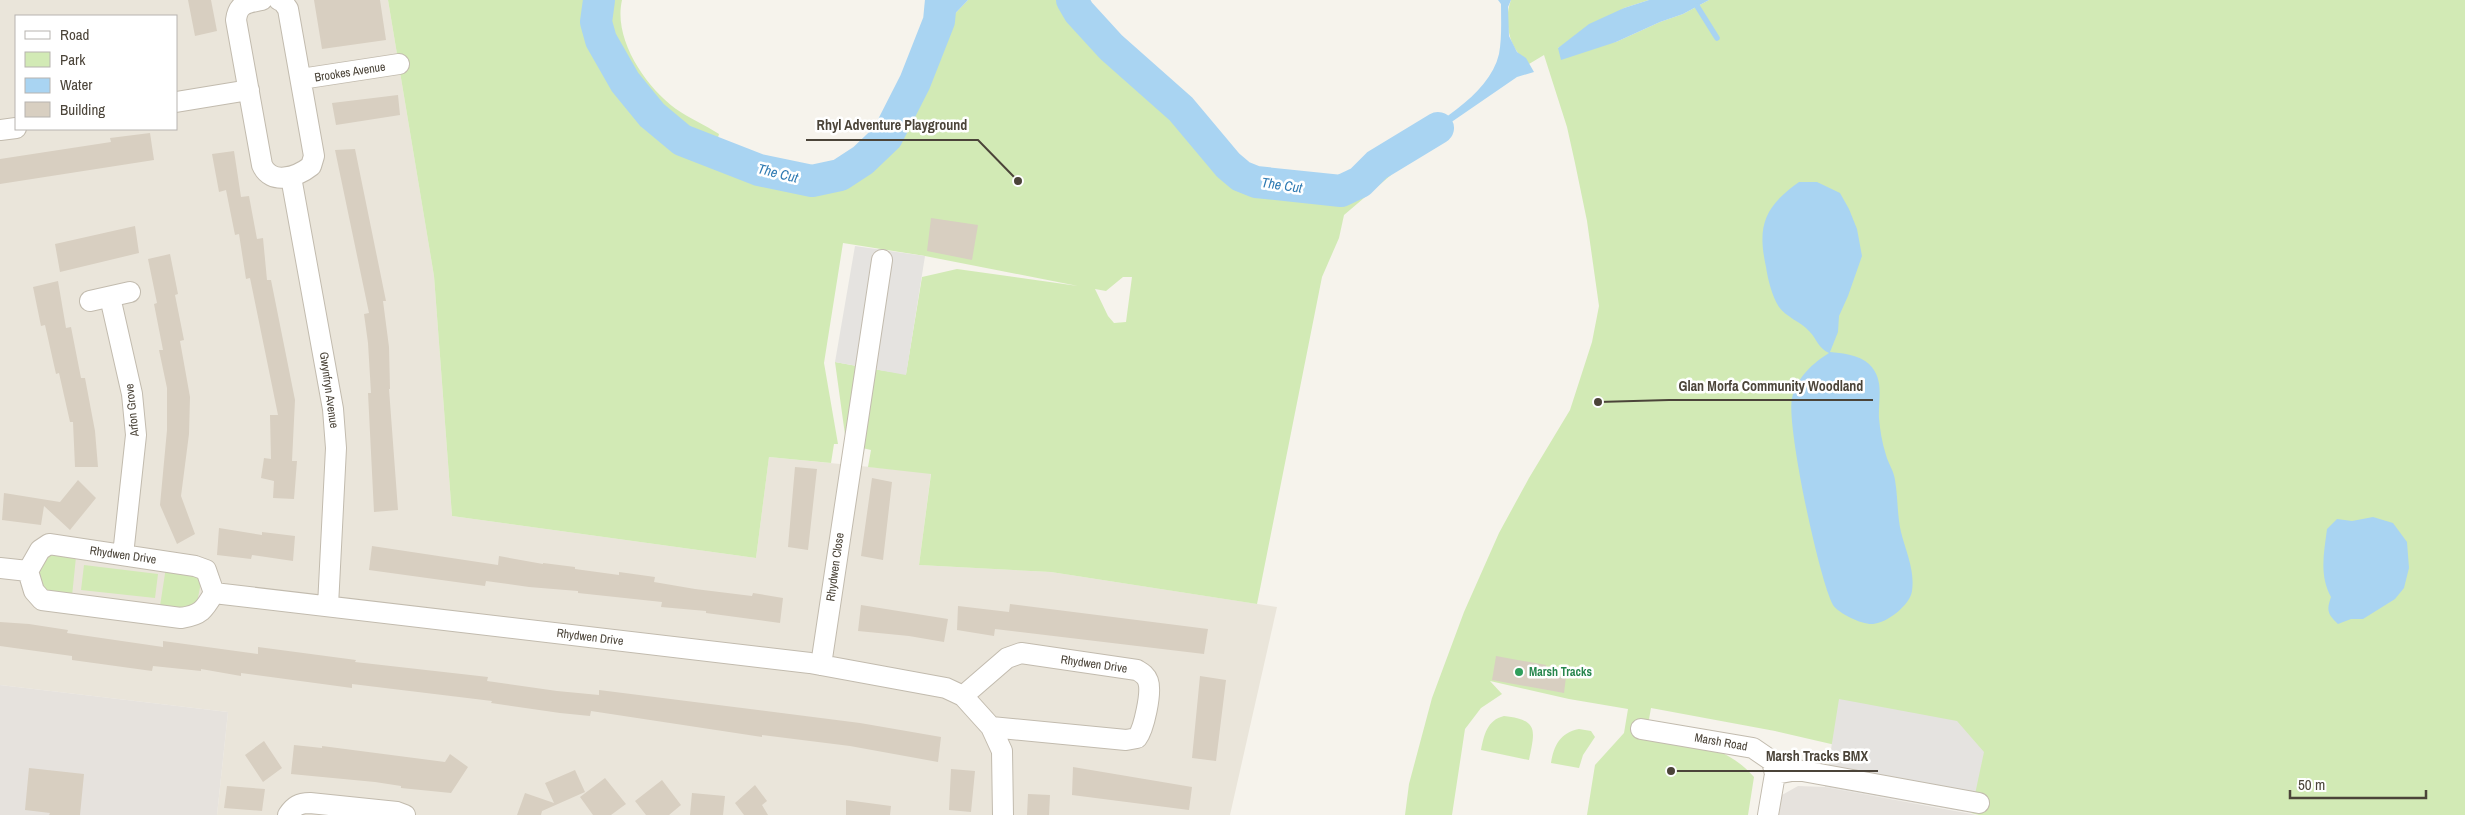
<svg xmlns="http://www.w3.org/2000/svg" width="2465" height="815" viewBox="0 0 2465 815" font-family="'Archivo Narrow',sans-serif">
<rect width="100%" height="100%" fill="#f6f3ec"/>
<path fill="#eae5da" fill-rule="evenodd" d="M0,0H388L434,276L452,516L756,558L769,457L931,473L919,565L1051,572L1277,607L1230,815H217L228,712L0,685ZM16,16H176V129H16Z"/>
<path fill="#e6e2dd" d="M0,685L228,712L217,815H0Z
M1798,786L1825,787L1977,815H1779L1782,795Z"/>
<path fill="#d2eab5" fill-rule="evenodd" d="M388,0H622C613,39 645,86 676,109C689,118 705,125 719,134L712,159L755,178L784,185L810,187L840,181L862,170L886,147L902,122L947,22L968,0H1065L1095,40L1172,111L1225,172L1245,186L1333,198L1357,191L1384,168L1391,175L1344,215L1339,238L1322,277L1257,604L1051,572L919,565L931,474L868,467L871,450L858,447L873,369L906,374L922,277L957,269L1078,286L925,256L843,243L824,363L838,444H834L831,463L769,457L756,558L452,516L434,276ZM1123,277H1132L1126,322L1114,323L1108,316L1095,289L1106,291Z
M1511,0H1649L1624,8L1558,48L1616,42L1660,22L1683,14L1709,0H2465V815H1979L1971,813L1975,790L1870,753L1775,731L1651,708L1646,736C1688,743 1724,743 1754,777L1748,815H1587L1595,765L1624,733L1628,709L1569,699L1490,681L1502,694L1481,708L1465,729L1452,815H1405L1409,784L1432,698L1464,612L1499,533L1529,478L1570,410L1592,342L1599,306L1587,221L1575,163L1567,127L1544,55L1529,64C1525,58 1519,56 1516,50C1507,36 1505,15 1511,0Z
M835,362L857,366L846,442Z
M45,554L76,557L72,596L43,592L36,581L42,556Z
M84,565L158,574L155,598L81,590Z
M166,567L195,573L201,582L197,603L190,609L160,606Z
M1504,716C1539,720 1535,730 1529,760L1481,750C1484,735 1487,720 1504,716Z
M1579,729L1591,731L1595,737L1583,755L1579,768L1551,763C1554,745 1560,733 1579,729Z"/>
<path fill="#e5e3e0" d="M855,246L925,256L906,375L835,362Z
M1839,699L1957,721L1984,752L1971,813L1825,787Z"/>
<path fill="#a9d4f2" d="M589,0H604C601,25 609,46 617,69L593,23Z
M941,0H968L947,22L915,82L939,21Z
M1498,0H1511L1508,7L1509,36L1517,52L1526,58L1534,72L1517,77L1402,156L1397,149C1431,126 1489,97 1499,54C1502,38 1501,20 1501,4Z
M1649,0H1709L1683,14L1660,22L1616,42L1561,60L1558,48L1589,24L1624,8Z
M1799,182H1817L1840,193L1849,209L1857,229L1862,256L1848,296L1839,316L1838,332L1830,352C1841,353 1860,355 1869,364C1885,380 1878,398 1879,418C1880,430 1882,443 1886,455C1888,463 1894,471 1895,480C1898,497 1897,515 1901,532C1906,552 1915,570 1912,591C1910,605 1887,623 1873,624C1863,625 1839,614 1833,605C1819,579 1786,425 1792,398C1797,377 1813,363 1829,353C1818,348 1817,339 1809,331C1801,322 1786,317 1779,307C1772,296 1768,280 1766,267C1757,226 1764,207 1799,182Z
M2373,517L2393,523L2407,542L2409,568L2404,588L2395,599L2363,619H2351L2338,624C2328,614 2326,611 2331,597C2319,575 2324,553 2327,529L2337,519L2352,521Z"/>
<g fill="none" stroke-linecap="round" stroke-linejoin="round">
<path stroke="#a9d4f2" stroke-width="5.5" d="M1697,6L1717,38"/>
<path stroke="#a9d4f2" stroke-width="32" d="M599,0L596,22L601,40L625,82L652,115L682,140L759,170L812,181L840,175L863,160L887,137L915,82L939,21L941,0
M1072,0L1079,12L1111,47L1181,109L1228,165L1241,176L1256,182L1341,191L1360,182L1377,165L1438,128"/>
</g>
<path fill="#d8cfc1" d="M188,0H211L217,31L195,36Z
M314,0H380L386,40L322,49Z
M398,95L400,115L336,125L332,103Z
M150,133L154,160L0,184V159L111,142L110,138Z
M355,149L386,301H383L389,347L390,389H389L398,510L374,512L368,393H371L368,343L364,314L369,313L335,150Z
M234,151L241,197L249,196L257,239L263,238L267,280H271L295,400L292,461H297L294,499L273,498L274,481L261,478L264,458L271,459L270,415H278L250,278L246,279L239,234L235,235L226,190L219,192L212,154Z
M931,218L978,225L972,260L927,251Z
M135,226L139,253L60,272L55,244Z
M170,254L178,294L175,295L184,340L180,341L190,397L189,434L181,496L195,534L177,544L160,505L167,430V388L159,350H163L154,304L157,303L148,259Z
M58,281L66,328L71,327L81,378H85L95,431L98,467H75L73,422H70L59,373L56,374L45,325L41,326L33,287Z
M795,467L817,469L808,550L788,547Z
M872,478L892,482L883,560L861,556Z
M78,480L96,498L70,530L44,506L41,525L2,520L4,493L60,502Z
M219,528L262,535V532L295,536L293,561L252,555L251,559L217,555Z
M372,546L498,565L499,556L543,564V563L575,567V569L619,575V572L655,577L654,582L695,589L752,596L753,593L783,598L780,623L706,613V611L661,607L662,602L578,593V591L529,587L486,581L485,586L369,570Z
M1010,604L1208,629L1204,654L995,629L994,636L957,630L958,606L1009,612Z
M861,605L948,619L944,642L909,636L858,631Z
M0,622L29,624L68,630L67,633L163,647V641L258,654V647L356,660L355,662L488,677L487,681L557,691L599,695V690L860,723L941,737L938,762L850,746L762,735V737L591,711L590,716L560,713L491,703L492,701L352,684V688L241,673V676L201,669V671L153,666L152,671L72,660V656L0,646Z
M1496,656L1546,665L1545,674L1566,677L1564,693L1492,680Z
M1200,676L1226,680L1216,761L1192,758Z
M264,741L282,768L263,782L245,755Z
M294,745L322,748V746L445,762L450,754L468,767L451,793L401,788V786L375,782L291,774Z
M1073,767L1192,787L1189,810L1072,795Z
M29,768L84,774L80,815H49L50,813L25,810Z
M951,769L975,771L971,812L949,810Z
M575,770L585,792L542,811L541,815H517L525,793L554,803L545,783Z
M605,778L626,804L611,815H593L580,797Z
M662,780L681,805L669,815H646L635,801Z
M755,785L767,801L762,805L768,815H744L735,803Z
M227,786L265,789L262,811L224,808Z
M692,793L725,796L723,815H690Z
M1028,794L1050,795L1049,815H1027Z
M846,800L891,806L890,815H846Z"/>
<g fill="none" stroke-linecap="round" stroke-linejoin="round">
<defs>
<path id="minor" d="M262,0C247,3 238,3 236,20L262,165C271,186 297,177 311,166L314,156L288,9L283,2L279,0
M301,79L399,64
M176,102L249,90
M0,130L16,128
M291,177L333,409L336,448L328,606
M110,297L132,394L136,435L123,555
M90,301L130,292
M49,544L195,566L206,570L214,593C204,610 201,615 181,618L42,600L34,591L28,571L40,550Z
M0,568L28,571
M214,593L810,663L946,688L963,696L991,727L1002,751L1003,815
M821,665L882,260
M963,696L1007,658L1021,653L1137,670C1142,673 1146,675 1148,681C1152,692 1144,729 1137,738L1126,740L991,727
M1641,729L1753,748L1772,761L1775,774L1768,815
M1775,774L1797,770L1979,803
M288,815C294,806 299,803 310,803L397,812L405,815"/>
</defs>
<use href="#minor" stroke="#c2bbae" stroke-width="22"/>
<use href="#minor" stroke="#fff" stroke-width="20"/>
</g>
<circle fill="#2e9e5b" stroke="#fff" stroke-width="2" cx="1519" cy="672" r="5"/>
<g text-anchor="middle" dominant-baseline="central" stroke-width="5" stroke-linejoin="round" paint-order="stroke">
<g font-size="12" fill="#4b4439" stroke="#fff">
<text transform="translate(350 72) rotate(-9)">Brookes Avenue</text>
<text transform="translate(329 390) rotate(82)">Gwynfryn Avenue</text>
<text transform="translate(132 410) rotate(-96)">Arfon Grove</text>
<text transform="translate(123 555) rotate(8)">Rhydwen Drive</text>
<text transform="translate(835 567) rotate(-82)">Rhydwen Close</text>
<text transform="translate(590 637) rotate(7)">Rhydwen Drive</text>
<text transform="translate(1094 664) rotate(8)">Rhydwen Drive</text>
<text transform="translate(1721 742) rotate(10)">Marsh Road</text>
</g>
<g font-size="12" font-weight="bold" fill="#27864d" stroke="#fff" text-anchor="start">
<text x="1529" y="672">Marsh Tracks</text>
</g>
<g font-size="14" font-style="italic" fill="#2e7ab2" stroke="#fff">
<text transform="translate(778 173) rotate(14)">The Cut</text>
<text transform="translate(1282 185) rotate(8)">The Cut</text>
</g>
</g>
<path fill="none" stroke="#4b4439" stroke-width="2" d="M1018 181L978 140H806M1598 402L1669 400H1873M1671 771L1756 771H1878"/>
<g fill="#4b4439" stroke="#fff" stroke-width="2">
<circle cx="1018" cy="181" r="5"/>
<circle cx="1598" cy="402" r="5"/>
<circle cx="1671" cy="771" r="5"/>
</g>
<g font-size="14" text-anchor="middle" font-weight="bold" fill="#4b4439" stroke="#fff" stroke-width="5" stroke-linejoin="round" paint-order="stroke">
<text x="892" y="130">Rhyl Adventure Playground</text>
<text x="1771" y="391">Glan Morfa Community Woodland</text>
<text x="1817" y="761">Marsh Tracks BMX</text>
</g>
<rect x="15" y="15" width="162" height="115" fill="#ffffff" stroke="#b7b4b0"/>
<rect x="25" y="31" width="25" height="8" fill="#ffffff" stroke="#b7b4b0"/>
<text x="60" y="40" font-size="15" fill="#4b4439">Road</text>
<rect x="25" y="52" width="25" height="15" fill="#d2eab5" stroke="#b7b4b0"/>
<text x="60" y="65" font-size="15" fill="#4b4439">Park</text>
<rect x="25" y="78" width="25" height="15" fill="#a9d4f2" stroke="#b7b4b0"/>
<text x="60" y="90" font-size="15" fill="#4b4439">Water</text>
<rect x="25" y="102" width="25" height="15" fill="#d8cfc1" stroke="#b7b4b0"/>
<text x="60" y="115" font-size="15" fill="#4b4439">Building</text>
<path d="M2290 790v8h136v-8" fill="none" stroke="#4b4439" stroke-width="2.5"/>
<text x="2298" y="790" font-size="15" fill="#4b4439" stroke="#ffffff" stroke-width="4" paint-order="stroke">50 m</text>
</svg>
